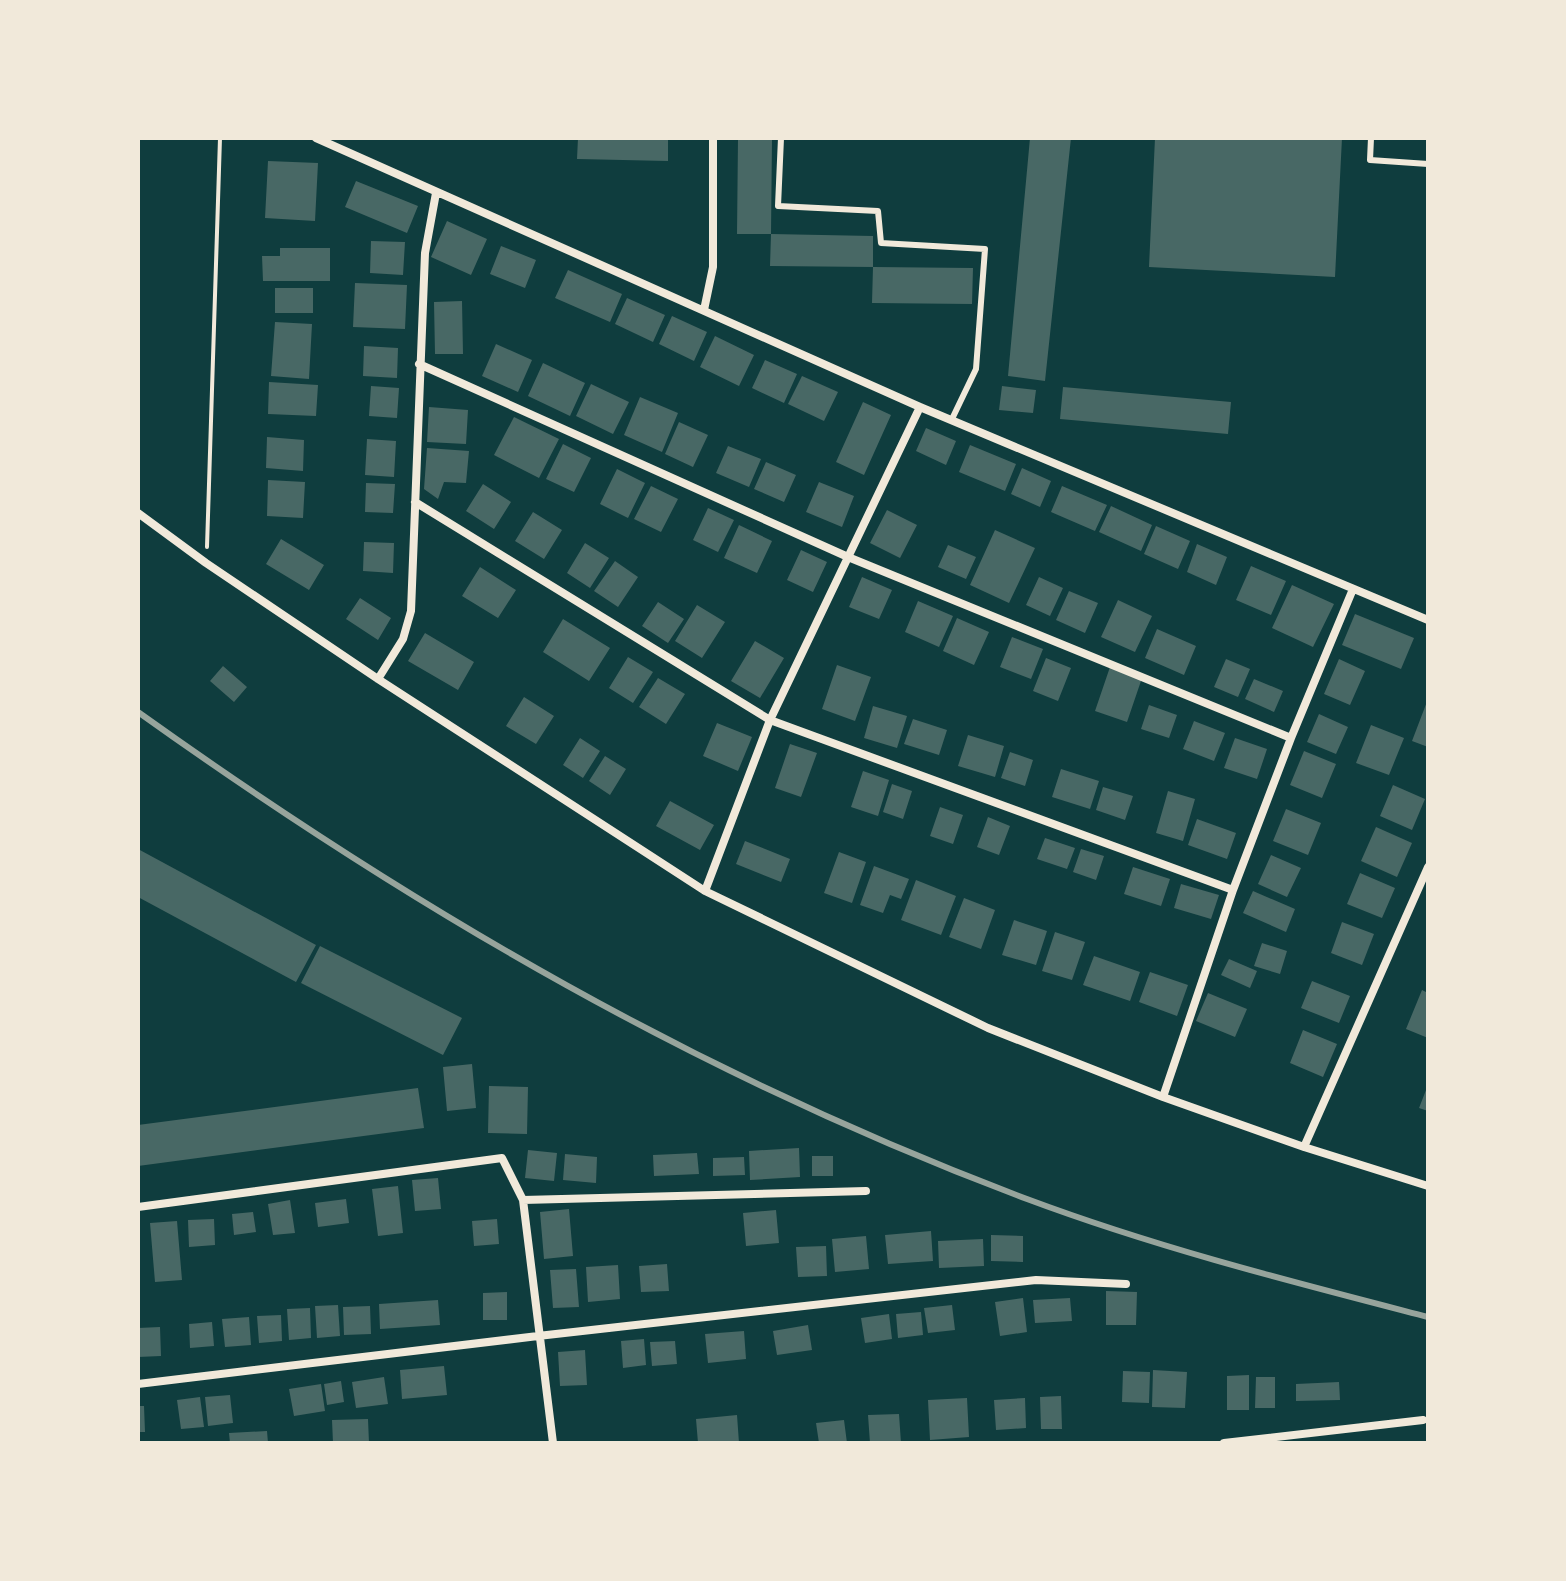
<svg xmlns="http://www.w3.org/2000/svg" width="1566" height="1581" viewBox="0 0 1566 1581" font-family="Manrope,sans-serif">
<rect width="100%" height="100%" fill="#0f3d3e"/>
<path fill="#486865" d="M578,138H668V161L577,159Z
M738,138H772L771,234L873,236V267L973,268L972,304L872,303L873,267L770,266L771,234H737Z
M1030,138H1071L1045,381L1008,376Z
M1155,138H1342L1335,277L1149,267Z
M268,161L318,163L315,221L265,218Z
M356,181L418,206L407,233L345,207Z
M447,221L487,239L471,275L431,257Z
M371,241L405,242L403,275L370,273Z
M501,246L536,260L525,288L490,274Z
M280,248H330V281H263L262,256H280Z
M568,270L622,294L610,322L555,298Z
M355,283L407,285L405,329L353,327Z
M275,288H313V313H275Z
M627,298L665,315L653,342L615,324Z
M462,301L463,354H435L434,302Z
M672,316L707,332L694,361L659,344Z
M275,322L312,324L309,379L271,376Z
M715,336L754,355L739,386L700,367Z
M496,344L532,360L518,392L482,376Z
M364,346L398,348L397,378L363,376Z
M765,360L797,374L784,403L752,388Z
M543,363L585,383L570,416L528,396Z
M802,376L838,392L824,421L788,404Z
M269,382L318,385L316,416L268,414Z
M591,384L629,402L613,434L576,416Z
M371,386L399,388L397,418L369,416Z
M1002,386L1036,390L1033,413L999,410Z
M1063,387L1231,402L1228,434L1060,419Z
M640,397L678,413L662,452L624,435Z
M863,402L891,415L864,475L836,462Z
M429,407L468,410L466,444L427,442Z
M514,417L559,439L539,478L494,455Z
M679,422L708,435L693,467L665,454Z
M926,428L956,441L946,465L916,451Z
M267,437L304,440L303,471L266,468Z
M367,439L396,441L394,477L365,475Z
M563,444L591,458L574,492L546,479Z
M970,445L1016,464L1005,491L959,472Z
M728,446L761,459L749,487L716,473Z
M427,448L469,451L466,483L444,482L438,499L424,489Z
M766,462L796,475L784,502L754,489Z
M1022,468L1051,481L1040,507L1011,494Z
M617,469L645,483L628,518L600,504Z
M268,480L305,482L303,518L267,516Z
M819,482L854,496L842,527L806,512Z
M366,483L395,484L393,513L365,512Z
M483,484L511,502L494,529L466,511Z
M651,486L678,499L661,532L634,519Z
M1062,486L1107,505L1095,531L1051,512Z
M1111,506L1152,525L1141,551L1099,532Z
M708,508L734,520L718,552L693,540Z
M887,510L917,525L900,558L870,543Z
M533,512L562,530L544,559L515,541Z
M739,525L772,541L757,573L724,558Z
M1156,526L1190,541L1178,569L1144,554Z
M995,530L1035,548L1009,603L970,585Z
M281,539L324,565L309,590L266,564Z
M364,542L394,543L393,573L363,571Z
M585,543L609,558L590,588L567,573Z
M1197,544L1227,557L1216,585L1187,572Z
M948,545L976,557L966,579L938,567Z
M801,550L827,562L813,592L787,580Z
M615,561L638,577L618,607L594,591Z
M1251,566L1286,581L1271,615L1236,600Z
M480,567L516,590L498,618L462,596Z
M862,577L892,590L879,619L849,607Z
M1039,577L1063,588L1050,616L1026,605Z
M1292,585L1334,604L1313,647L1272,628Z
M1069,591L1098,603L1085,633L1056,620Z
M360,598L391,618L378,640L346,619Z
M1118,600L1152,616L1135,652L1101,637Z
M918,601L953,616L939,647L905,632Z
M658,602L684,619L668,643L642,626Z
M697,605L725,622L702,658L675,641Z
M1355,614L1414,638L1401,669L1342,645Z
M957,618L989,632L974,665L943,651Z
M563,619L610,648L589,681L543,652Z
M1157,629L1196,646L1184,675L1145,658Z
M425,633L474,662L458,690L408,661Z
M1012,637L1043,649L1031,679L1000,667Z
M755,641L784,658L760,698L731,681Z
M628,657L653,672L633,703L609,688Z
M1046,658L1071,668L1058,701L1033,691Z
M1226,659L1250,669L1238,697L1214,687Z
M1339,659L1365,671L1350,705L1324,694Z
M837,665L871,677L855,721L822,709Z
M223,666L247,687L234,702L210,681Z
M1110,667L1142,678L1127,722L1095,711Z
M658,678L685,694L666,724L639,707Z
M1254,679L1283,691L1274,712L1245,699Z
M524,697L554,716L536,744L506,726Z
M1428,699V747L1412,741Z
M1149,705L1177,715L1169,738L1141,729Z
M873,706L907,716L897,748L864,738Z
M1319,714L1348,727L1336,754L1307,742Z
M913,719L947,730L939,755L904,744Z
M1194,721L1225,733L1214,761L1183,749Z
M717,723L752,737L738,771L703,756Z
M1371,725L1404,738L1389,775L1356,763Z
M968,735L1004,746L995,777L958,766Z
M580,738L600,751L583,778L563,765Z
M1235,738L1267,749L1257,779L1224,768Z
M790,744L817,753L801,797L775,788Z
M1304,751L1336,764L1322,798L1290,785Z
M1010,752L1033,760L1025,786L1001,778Z
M605,756L626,769L610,795L589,781Z
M1061,769L1099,781L1090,809L1052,797Z
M863,771L889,780L878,816L851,807Z
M892,784L912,791L903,819L883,812Z
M1393,785L1425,799L1412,830L1380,816Z
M1103,787L1133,796L1125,820L1096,810Z
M1168,791L1195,799L1183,841L1156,833Z
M670,801L714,825L700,850L656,826Z
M940,807L963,815L953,844L930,836Z
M1286,809L1321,823L1308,855L1273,841Z
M988,817L1010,826L999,855L977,847Z
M1197,819L1236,833L1227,859L1188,845Z
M1376,827L1412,843L1397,877L1361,861Z
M1045,838L1075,848L1067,869L1037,859Z
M745,841L790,859L781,882L736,864Z
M138,849L316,945L296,982L138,897Z
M1081,849L1104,856L1096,880L1073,872Z
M839,852L866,862L852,903L824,893Z
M1271,855L1301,868L1287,897L1258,884Z
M874,866L909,879L901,899L890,895L883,913L860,905Z
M1133,867L1170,879L1161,906L1124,894Z
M1360,873L1395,888L1382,918L1347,904Z
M916,880L956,896L941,935L901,920Z
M1181,884L1219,895L1211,919L1174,908Z
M1253,891L1295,909L1286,932L1243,913Z
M964,898L995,910L981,949L949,937Z
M1014,920L1047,931L1036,965L1002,955Z
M1342,922L1374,934L1362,965L1331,953Z
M1055,932L1085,942L1072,980L1042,971Z
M1262,943L1287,951L1280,974L1254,966Z
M320,946L462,1018L443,1055L301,983Z
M1094,956L1140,972L1130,1001L1083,985Z
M1229,959L1257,971L1250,988L1221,975Z
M1150,972L1188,985L1177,1016L1139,1002Z
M1312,981L1350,996L1339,1023L1301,1008Z
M1422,990L1428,993V1038L1406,1029Z
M1208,993L1247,1009L1235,1037L1196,1021Z
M1303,1030L1337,1044L1323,1077L1290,1063Z
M472,1064L476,1108L447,1111L443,1067Z
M1428,1085V1111L1419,1108Z
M489,1086L528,1087L527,1134L488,1133Z
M418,1088L424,1128L138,1166V1125Z
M799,1148L800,1177L750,1180L749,1151Z
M528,1150L557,1153L554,1181L525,1178Z
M697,1153L699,1174L654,1176L653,1155Z
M565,1154L597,1157L596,1183L563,1180Z
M812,1156H833V1176H812Z
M744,1157L745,1175L713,1176V1158Z
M438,1178L441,1209L415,1211L412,1180Z
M398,1186L403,1233L378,1236L372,1189Z
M346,1199L349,1223L318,1227L315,1203Z
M290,1200L295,1233L273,1235L268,1204Z
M569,1209L573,1256L544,1259L540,1212Z
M776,1210L779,1243L746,1246L743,1213Z
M253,1212L256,1232L234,1235L232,1214Z
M214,1219L215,1245L189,1247L188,1220Z
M497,1219L499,1244L474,1246L472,1221Z
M177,1221L182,1280L155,1282L150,1223Z
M931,1231L933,1261L888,1264L885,1235Z
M991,1235L1023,1236V1262L991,1261Z
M866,1236L869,1269L835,1272L832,1239Z
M983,1239L984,1266L939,1268L938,1241Z
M826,1246L827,1276L798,1277L796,1247Z
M667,1264L669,1291L641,1292L639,1266Z
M618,1265L620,1299L588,1302L586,1267Z
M576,1269L579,1307L553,1308L550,1270Z
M1106,1291L1137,1292L1136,1325H1106Z
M507,1292V1320H483V1293Z
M1023,1298L1027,1332L1000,1336L995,1302Z
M1070,1298L1072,1321L1035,1323L1033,1300Z
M438,1300L440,1325L380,1329L379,1304Z
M338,1305L340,1336L317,1338L315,1306Z
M952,1305L955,1330L928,1333L924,1308Z
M370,1306L371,1334L344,1335L343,1307Z
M310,1308L311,1338L289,1340L287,1309Z
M921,1312L923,1335L898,1338L896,1314Z
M889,1314L892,1339L865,1343L861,1318Z
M281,1315L282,1341L259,1343L257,1316Z
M249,1317L251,1345L225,1347L222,1319Z
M212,1322L214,1346L190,1348L189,1324Z
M808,1325L812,1350L777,1355L773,1331Z
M160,1327L161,1356L138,1357V1328Z
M744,1331L746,1359L708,1363L705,1334Z
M644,1339L646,1365L623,1368L621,1341Z
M675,1341L677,1364L652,1366L650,1342Z
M585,1350L587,1385L560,1386L558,1352Z
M444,1366L447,1395L402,1399L400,1370Z
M1153,1370L1187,1372L1185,1408L1152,1407Z
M1123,1371L1150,1372L1149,1403L1122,1402Z
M1249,1375V1410H1227V1376Z
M384,1377L388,1404L356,1408L352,1382Z
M1256,1377H1275V1408H1255Z
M341,1381L344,1402L327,1405L324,1384Z
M1339,1382L1340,1400L1296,1401V1384Z
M321,1384L325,1411L294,1416L289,1389Z
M230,1395L233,1423L208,1426L205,1397Z
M1061,1396L1062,1429H1041L1040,1397Z
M200,1397L204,1427L181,1429L177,1400Z
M967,1398L969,1437L930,1440L928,1400Z
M1025,1398L1026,1428L996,1430L994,1400Z
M138,1406H144L145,1432H138Z
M899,1414L901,1443H870L868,1415Z
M737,1415L739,1443H698L696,1419Z
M368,1419L369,1443H333L332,1420Z
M844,1420L847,1443H819L816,1423Z
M267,1431L268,1443H230L229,1433Z"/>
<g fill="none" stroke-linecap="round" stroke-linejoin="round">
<path stroke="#f1e9da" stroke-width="4" d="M207,547L220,138"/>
<path stroke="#f1e9da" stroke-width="6" d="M781,138L778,206L878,211L881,243L985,249L976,369L952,419
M1371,138L1370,160L1428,164"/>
<path stroke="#f1e9da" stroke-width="8" d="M316,138L920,407L1428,620
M704,310L713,267V138
M419,364L848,557L1291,738
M415,502L770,720L1233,890
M138,513L206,563L378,679L705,891L988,1028L1163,1097L1304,1147L1428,1186
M378,679L403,639L411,611L425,253L436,193
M705,891L770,720L920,407
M1163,1097L1233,890L1291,738L1353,589
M1304,1147L1428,867
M523,1200L553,1443
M138,1207L502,1158L523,1200L866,1191
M138,1384L538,1336L1036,1280L1126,1284
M1224,1443L1423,1420"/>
<path stroke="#97a49c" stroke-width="6" d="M138,712C418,912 704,1078 1027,1199C1158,1248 1293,1282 1428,1317"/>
</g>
<rect width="1566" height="1581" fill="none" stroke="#f1e9da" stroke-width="280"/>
</svg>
